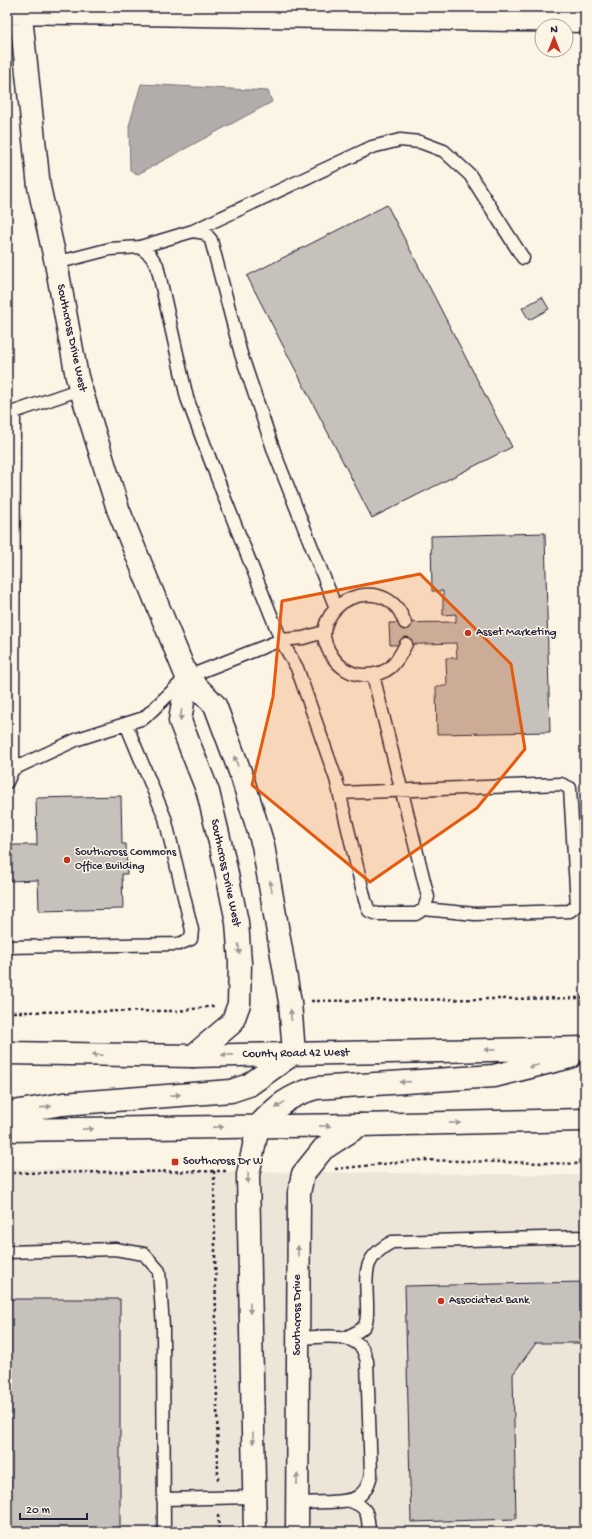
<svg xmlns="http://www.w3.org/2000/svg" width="592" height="1539" viewBox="0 0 592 1539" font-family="'Gochi Hand',sans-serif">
<rect width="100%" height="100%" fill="#fcf5e5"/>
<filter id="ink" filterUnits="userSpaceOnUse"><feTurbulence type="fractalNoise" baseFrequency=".025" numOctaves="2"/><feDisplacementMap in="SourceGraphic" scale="8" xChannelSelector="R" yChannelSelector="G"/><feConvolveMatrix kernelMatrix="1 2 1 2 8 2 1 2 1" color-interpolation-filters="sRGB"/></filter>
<g filter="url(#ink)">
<path fill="#ece5d8" d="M7,1169L585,1175V1532H7Z"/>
<path fill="#b2adab" stroke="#78757e" d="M141,84L268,91L272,102L138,174L130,171L129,126Z"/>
<path fill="#c6c1bb" stroke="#22223b" d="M387,205L512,447L372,518L247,276Z
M542,297L549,309L529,320L522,308Z
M545,533L550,732L437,734L436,686H447L446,658H457L456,643L390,645L389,623L456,622V614L443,615V591H432L431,536Z
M121,796L122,844H126L127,874H122L123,909L39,911L38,880L7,881V845H37L36,798Z
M585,1282V1343H536L513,1374L516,1519L411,1522L405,1286Z
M7,1299H120V1532H7Z"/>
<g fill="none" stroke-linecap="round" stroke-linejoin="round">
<defs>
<path id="lane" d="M193,231L372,147L400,140L420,142L444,151L470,175L523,258
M140,247L193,231L205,233L211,240L241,354L275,454L336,608
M56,263L110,249L140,247L150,255L157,265L187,398L225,499L281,640L303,638L324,632
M81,389L14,412L13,769L78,739L144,718L187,677L281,640L297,668L336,779L365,900L369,911L378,914H416L424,909L428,897L373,675
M405,623C404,620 402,616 400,612C385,588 352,591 335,609C329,616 324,625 324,634C324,642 328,650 332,656C340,668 352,675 365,675C389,675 396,664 406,644
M7,782L13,769
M340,793L561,784L570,788L577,905L570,911L475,914L424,909
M7,947L179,944L191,939L192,930L165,818L126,724
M7,1252L115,1249L144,1254L159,1271L163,1327L164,1532
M347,1337C353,1334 361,1331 365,1325C368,1318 367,1310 367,1303C366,1273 362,1258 392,1242L585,1237
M163,1499L254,1497
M350,1501C368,1507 368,1514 369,1532
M297,1503C308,1503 318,1502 329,1502C352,1501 365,1500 371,1475L367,1361C365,1356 364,1350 361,1347C348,1331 316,1338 298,1338"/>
<path id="secondary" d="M20,7L39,187L56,263L77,377L118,509L187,677L215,705L242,777L263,845L290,1002L294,1053
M7,12L585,21
M187,677L180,721L208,792L223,855L237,922L240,963L239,1004L232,1023L193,1056
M255,1532L248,1175L258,1126
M297,1532L299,1193L303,1174L323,1149L360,1125"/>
<path id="highway" d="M7,1053L193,1056L585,1048
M7,1113L63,1104L231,1091L249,1085L294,1053
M258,1126C277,1106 288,1096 316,1088L494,1076L570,1057
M7,1130L360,1125L585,1120"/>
</defs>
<use href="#lane" stroke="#22223b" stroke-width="15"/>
<use href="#secondary" stroke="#22223b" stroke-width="25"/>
<use href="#highway" stroke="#22223b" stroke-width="25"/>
<path stroke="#22223b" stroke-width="2.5" stroke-dasharray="3 3" stroke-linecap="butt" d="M311,1001L585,998
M7,1012L178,1011L214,1006
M335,1169L421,1160L585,1164
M214,1171L218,1482
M7,1173L226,1171
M218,1515L219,1532"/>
<use href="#lane" stroke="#fcf5e5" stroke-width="12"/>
<use href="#secondary" stroke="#fcf5e5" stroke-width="22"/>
<use href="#highway" stroke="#fcf5e5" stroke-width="22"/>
</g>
<defs><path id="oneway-solid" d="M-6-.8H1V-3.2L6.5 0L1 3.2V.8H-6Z"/></defs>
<g fill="#9a9698">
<use href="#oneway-solid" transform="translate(181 715) rotate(96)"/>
<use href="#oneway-solid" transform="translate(236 761) rotate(-110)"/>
<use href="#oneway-solid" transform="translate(271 886) rotate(-100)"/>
<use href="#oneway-solid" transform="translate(239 949) rotate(85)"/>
<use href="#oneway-solid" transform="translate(291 1015) rotate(-94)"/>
<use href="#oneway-solid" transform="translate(490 1050) rotate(179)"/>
<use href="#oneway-solid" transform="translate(97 1055) rotate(-179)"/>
<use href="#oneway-solid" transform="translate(227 1055) rotate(179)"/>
<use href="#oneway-solid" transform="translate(534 1066) rotate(166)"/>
<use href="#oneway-solid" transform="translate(405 1082) rotate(176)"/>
<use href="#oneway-solid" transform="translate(175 1095) rotate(-5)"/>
<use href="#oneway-solid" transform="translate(280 1105) rotate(144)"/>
<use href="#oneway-solid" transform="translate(46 1107) rotate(-8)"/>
<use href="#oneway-solid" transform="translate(455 1123) rotate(-1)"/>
<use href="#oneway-solid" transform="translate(325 1126) rotate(-1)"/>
<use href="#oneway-solid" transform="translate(218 1127) rotate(-1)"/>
<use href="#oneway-solid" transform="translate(88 1129) rotate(-1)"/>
<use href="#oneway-solid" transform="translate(248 1178) rotate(92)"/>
<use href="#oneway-solid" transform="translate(298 1251) rotate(-90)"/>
<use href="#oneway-solid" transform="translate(250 1308) rotate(89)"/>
<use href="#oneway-solid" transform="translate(253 1438) rotate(89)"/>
<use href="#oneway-solid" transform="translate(297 1479) rotate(-90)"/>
</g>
</g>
<path fill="#e8590c" fill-opacity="0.2" stroke="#e8590c" stroke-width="3" stroke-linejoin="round" d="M420,574L511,664L525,749L477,808L370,882L252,785L273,697L282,601Z"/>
<g fill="#c8321e" stroke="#fcf5e5" stroke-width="1.5">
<circle cx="468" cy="633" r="4"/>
<circle cx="67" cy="860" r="4"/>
<rect x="171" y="1158" width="8" height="8" rx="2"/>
<circle cx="441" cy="1301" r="4"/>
</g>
<g text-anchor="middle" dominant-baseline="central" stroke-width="3" stroke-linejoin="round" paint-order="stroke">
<g font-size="12" fill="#22223b" stroke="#fcf5e5">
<text transform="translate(71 338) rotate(78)">Southcross Drive West</text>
<text transform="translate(225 873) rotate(78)">Southcross Drive West</text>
<text transform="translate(296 1054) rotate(-1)">County Road 42 West</text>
<text transform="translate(298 1315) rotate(-90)">Southcross Drive</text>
</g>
<g font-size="12" fill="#22223b" stroke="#fcf5e5" text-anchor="start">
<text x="476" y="633">Asset Marketing</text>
<text x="75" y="853">Southcross Commons<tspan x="75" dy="14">Office Building</tspan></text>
<text x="183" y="1162">Southcross Dr W</text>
<text x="449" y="1301">Associated Bank</text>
</g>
</g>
<rect width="592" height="1539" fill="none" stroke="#fcf5e5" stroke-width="24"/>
<rect x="12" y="12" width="568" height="1515" fill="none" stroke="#22223b" stroke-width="1.5" filter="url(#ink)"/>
<g transform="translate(554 38)"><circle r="19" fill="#fcf5e5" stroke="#a5a1a1"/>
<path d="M0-3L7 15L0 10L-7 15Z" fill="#c8321e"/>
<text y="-6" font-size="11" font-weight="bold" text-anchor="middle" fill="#22223b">N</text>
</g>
<path d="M20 1513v6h67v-6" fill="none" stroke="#22223b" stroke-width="2"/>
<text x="26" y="1513" font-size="12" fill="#22223b" stroke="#fcf5e5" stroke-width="3" paint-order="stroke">20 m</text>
</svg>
